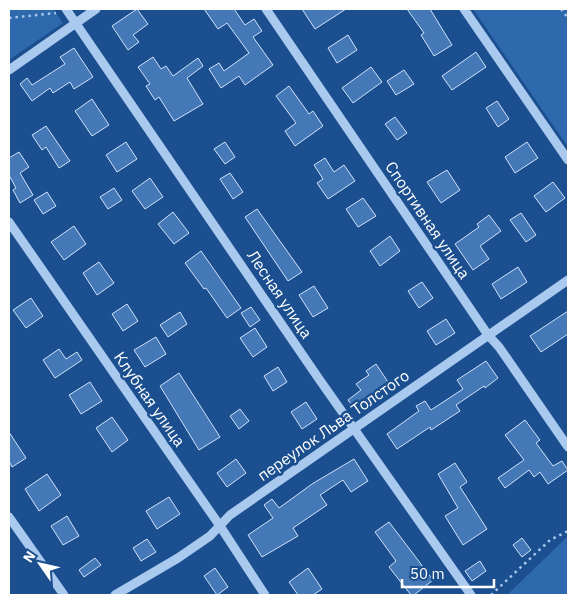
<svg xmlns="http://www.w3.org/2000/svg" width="577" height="604" viewBox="0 0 577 604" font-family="'IBM Plex Sans',sans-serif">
<rect width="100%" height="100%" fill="#1b4f8f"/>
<path fill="#2e69ad" d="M9,9H53L63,23L9,60Z
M473,9H568V147Z
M568,536V595H507Z"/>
<path fill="#4478b7" stroke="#cfe3fa" d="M137,9L148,24L133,35L139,42L128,50L112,26Z
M204,9H234L245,25L254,19L262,31L253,37L273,65L245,85L239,76L221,88L209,69L219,63L224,71L249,53L227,23L218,29Z
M302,9H346L315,29Z
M407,9H430L452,45L434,56L421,35L424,33Z
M348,35L357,50L337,63L328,48Z
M74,48L93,77L74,89L70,82L53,93L50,88L32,101L20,84L27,78L32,85L65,64L60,57Z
M476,52L486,67L452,90L442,76Z
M153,57L161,69L166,66L173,76L198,58L203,66L187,78L203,104L174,121L159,97L155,100L146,86L150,84L138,67Z
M371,67L382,82L353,103L342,88Z
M404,70L414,84L396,95L387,81Z
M289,86L309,114L313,111L323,126L295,146L285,131L296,123L276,96Z
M92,99L109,125L92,136L75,111Z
M497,101L509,119L498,127L486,108Z
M395,117L407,133L397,140L385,124Z
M46,126L70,161L59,168L46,147L42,150L32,135Z
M126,142L137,159L117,172L106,155Z
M225,142L235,157L225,164L214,149Z
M527,142L538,158L515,173L505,157Z
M19,152L29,167L20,173L33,195L20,203L13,190L16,188L9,175V158Z
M325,158L334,172L344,165L355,181L328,199L317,183L323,179L314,165Z
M447,170L460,190L441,203L427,182Z
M230,173L243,192L233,199L220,179Z
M150,178L163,197L145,209L132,191Z
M553,182L565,198L546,212L534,196Z
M114,188L122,200L108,209L100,197Z
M47,192L56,206L43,214L34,200Z
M363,198L376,216L358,227L346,209Z
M257,209L302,272L288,281L245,217Z
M173,212L189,233L174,244L158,224Z
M521,213L536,235L526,242L510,220Z
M489,215L501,231L480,246L489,259L473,270L455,244L479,227L477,224Z
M74,226L86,244L64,260L51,242Z
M390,236L400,251L380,266L370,251Z
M201,251L241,308L227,318L206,288L204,289L185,263Z
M99,262L114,283L97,295L83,273Z
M518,267L527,282L501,299L492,284Z
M422,282L433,298L419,308L408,291Z
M314,286L328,308L313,317L299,295Z
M31,298L43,316L26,328L13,310Z
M127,304L138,321L123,331L112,314Z
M251,307L260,320L250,327L241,313Z
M568,311V334L541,352L530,336Z
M180,312L187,324L168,337L160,325Z
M446,319L455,333L436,345L427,331Z
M255,328L267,347L253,357L240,338Z
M156,337L166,354L145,367L134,350Z
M59,349L66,359L77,352L82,360L55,378L43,360Z
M486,361L498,378L485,388L484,386L456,405L460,411L431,430L430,427L397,449L387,434L419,411L416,406L425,401L431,410L463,389L457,380Z
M376,364L392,388L378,398L379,399L371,405L369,402L356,411L348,400L361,390L356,384L369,375L366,371Z
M278,367L287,382L273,391L264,376Z
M179,373L220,437L199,450L160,386Z
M90,382L102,401L81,414L69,395Z
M306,402L317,419L302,429L291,412Z
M240,409L249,421L239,429L230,416Z
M112,417L128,440L112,452L96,428Z
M525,420L540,440L536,443L553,466L562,461L568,470L548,484L540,472L534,477L529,470L505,488L498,478L524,460L505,435Z
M9,432L26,458L12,467L9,461Z
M236,459L246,473L227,487L217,473Z
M354,459L368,481L351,492L343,480L320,495L327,505L293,528L298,536L262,557L248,535L273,518L264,505L272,499L279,508L312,484Z
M455,463L467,482L460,487L487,529L463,545L445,516L458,508L438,474Z
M47,474L61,495L39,511L25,489Z
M169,497L180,514L157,529L146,511Z
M67,516L79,536L63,545L51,526Z
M389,522L433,580L414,595H411L389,567L396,561L375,532Z
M522,538L531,550L522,557L513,545Z
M147,539L156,552L141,561L133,548Z
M95,558L101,565L84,577L79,570Z
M480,561L486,571L472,581L465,571Z
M215,568L228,587L217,595L204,576Z
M308,568L322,589L313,595H298L289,582Z"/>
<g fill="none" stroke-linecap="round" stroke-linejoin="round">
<path stroke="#a9c9ee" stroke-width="2.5" stroke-dasharray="2.5 4" stroke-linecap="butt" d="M561,9L568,18
M9,18L56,13
M491,595L550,540L568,531"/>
<path stroke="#a9c9ee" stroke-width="9" d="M66,9L319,379L471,595
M266,9L488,335L499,347L568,447
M464,9L568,160
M9,70L96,9
M9,222L220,526L265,595
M9,517L64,595
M115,595L178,558L210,536L230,515L568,280"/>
</g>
<g text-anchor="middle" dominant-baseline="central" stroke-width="5" stroke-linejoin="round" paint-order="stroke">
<g font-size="16" fill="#fff" stroke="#1b4f8f">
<text transform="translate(428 220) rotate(56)">Спортивная улица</text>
<text transform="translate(280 294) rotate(56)">Лесная улица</text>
<text transform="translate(150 399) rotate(55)">Клубная улица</text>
<text transform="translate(333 425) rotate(-35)">переулок Льва Толстого</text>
</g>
</g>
<rect width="577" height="604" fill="none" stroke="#ffffff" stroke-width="20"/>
<g transform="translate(40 564) rotate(304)" stroke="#1b4f8f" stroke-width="4" paint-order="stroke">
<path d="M0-4L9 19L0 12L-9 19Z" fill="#ffffff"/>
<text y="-8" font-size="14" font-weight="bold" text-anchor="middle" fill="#ffffff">N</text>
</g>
<path d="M402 579v8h92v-8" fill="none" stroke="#ffffff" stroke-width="2.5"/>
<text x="410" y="579" font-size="15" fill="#ffffff" stroke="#1b4f8f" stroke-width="4" paint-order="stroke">50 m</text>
</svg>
